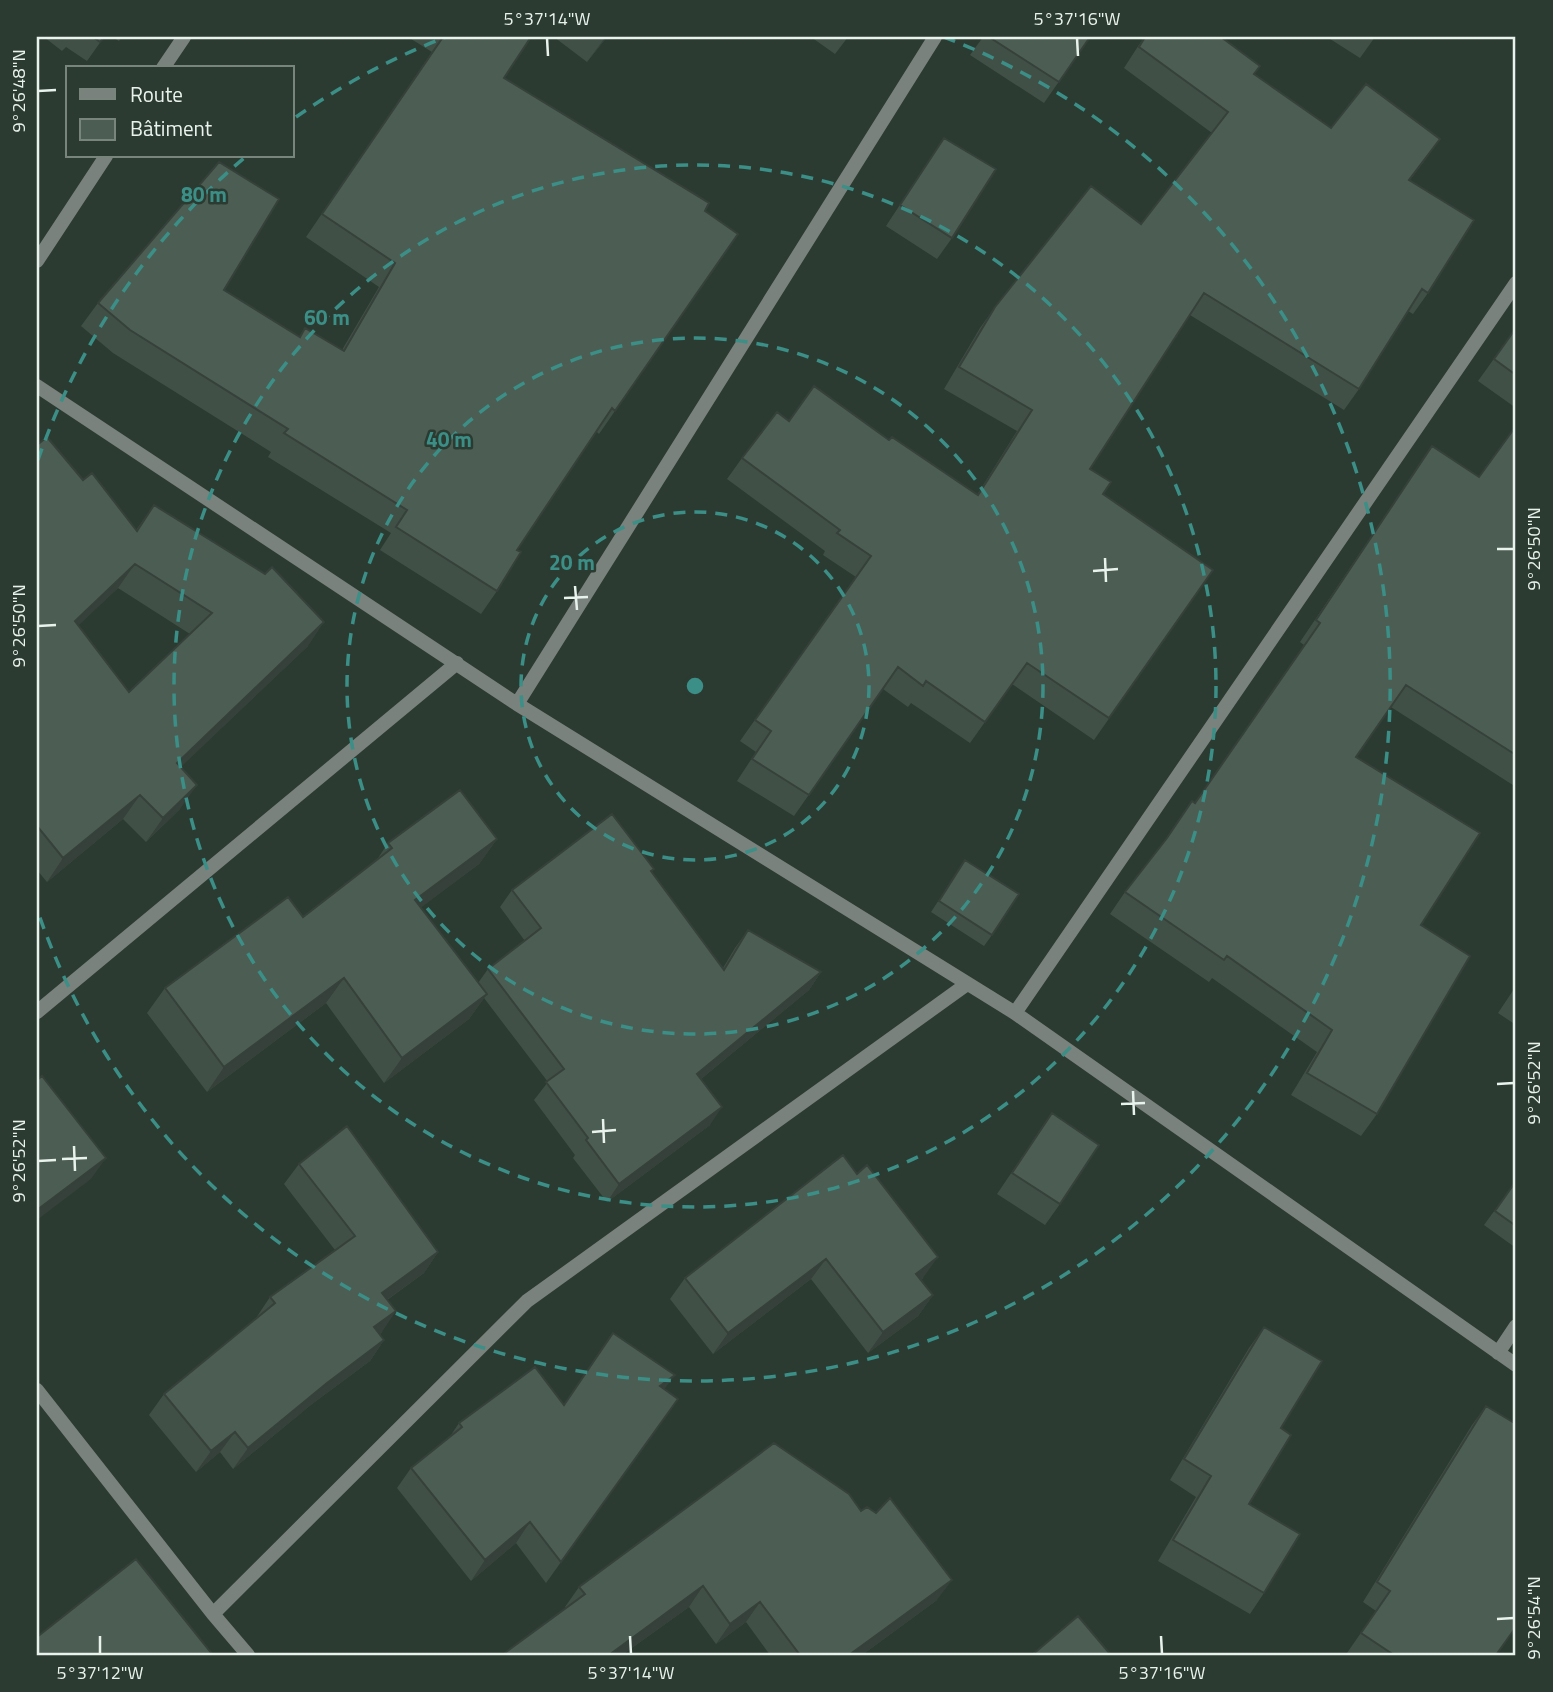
<svg xmlns="http://www.w3.org/2000/svg" width="1553" height="1692" viewBox="0 0 1553 1692" font-family="'Titillium Web',sans-serif">
<rect width="100%" height="100%" fill="#2b3b32"/>
<g fill="none" stroke-linecap="round" stroke-linejoin="round">
<path stroke="#7a827d" stroke-width="14" d="M163,68L184,37
M37,261L106,156
M37,386L517,704L1015,1013L1516,1365
M517,704L935,37
M37,1012L457,663
M1015,1013L1516,283
M1498,1353L1516,1326
M37,1390L213,1614L248,1655
M213,1614L527,1301L967,984"/>
</g>
<path fill="#415047" fill-rule="evenodd" d="M44,37H104L87,61L66,47L62,51Z
M112,37H122L119,41Z
M408,37H531L504,78L705,211L738,234L599,434L596,431L517,550L497,591L481,614L380,550L391,533L268,457L271,452L113,353L81,326L98,303L224,290L299,337L305,328L342,350L379,287L306,237L432,52Z
M554,37H607L587,62Z
M811,37H848L835,54Z
M983,37H1090L1044,103L970,55Z
M1144,37H1221L1254,74L1331,128L1425,160L1410,180L1428,293L1413,314L1408,311L1359,389L1344,410L1190,315L1090,469L1103,494L1213,570L1094,740L1012,684L970,743L911,703L908,707L883,689L794,816L737,781L756,752L740,741L856,577L823,555L825,551L727,479L742,458L789,421L977,495L1017,431L944,389L980,328L995,307L1141,224L1212,133L1124,68Z
M1327,37H1375L1360,58Z
M944,138L952,238L937,259L886,226Z
M1516,328V408L1478,381Z
M1516,426V787L1391,707L1356,757L1421,925L1377,1114L1361,1136L1291,1095L1317,1052L1212,978L1209,982L1110,914L1125,892L1195,803L1304,645L1300,642L1432,446L1479,477Z
M37,445L83,480L136,530L154,505L308,646L180,767V809L146,842L123,819L47,882L37,870ZM118,588L190,634L129,692L78,625Z
M497,839L479,864L421,907L478,983L488,969L525,941L500,907L512,890L652,872L723,968L735,948L748,930L821,972L809,990L701,1079L710,1125L607,1202L573,1158L575,1155L534,1100L548,1082L484,998L469,1019L384,1083L326,1003L207,1092L147,1013L165,988L303,917L376,861L388,843Z
M958,871L992,935L984,946L931,912Z
M1516,986V1025L1498,1013Z
M1052,1113L1060,1204L1045,1225L997,1194Z
M843,1155L923,1278L921,1280L933,1295L918,1316L868,1353L811,1279L713,1354L670,1299L685,1278Z
M299,1164L438,1252L424,1273L387,1300L382,1332L380,1334L384,1340L370,1361L312,1404L233,1469L220,1452L196,1472L149,1415L164,1394L256,1318L270,1297L335,1250L284,1184Z
M1516,1181V1248L1484,1225Z
M1264,1327L1281,1428L1249,1504L1264,1593L1250,1614L1158,1561L1196,1497L1170,1480L1249,1348Z
M664,1389L678,1399L546,1583L516,1543L471,1581L397,1488L411,1468L449,1438L459,1423Z
M1486,1406L1497,1655H1350L1347,1653L1376,1611L1363,1602L1472,1425Z
M861,1511L937,1600L862,1655H770L746,1622L716,1644L689,1607L622,1655H502L566,1608L565,1607L579,1587Z"/>
<path fill="#35413a" d="M605,37H607L587,62L604,39Z
M1440,139L1425,160L1394,201L1409,180Z
M135,564L118,588L58,645L75,621Z
M324,622L308,646L160,787L177,763Z
M197,785L180,809L146,842L163,818Z
M140,795L123,819L47,882L63,858Z
M497,839L479,864L398,925L415,900Z
M821,972L809,990L685,1092L697,1074Z
M344,978L326,1003L207,1092L224,1067Z
M487,994L469,1019L384,1083L402,1058Z
M722,1107L710,1125L607,1202L619,1184Z
M106,1158L91,1179L37,1220V1210Z
M438,1252L424,1273L367,1314L382,1293Z
M938,1257L923,1278L901,1295L916,1274Z
M826,1259L811,1279L713,1354L728,1333Z
M933,1295L918,1316L868,1353L883,1332Z
M396,1311L382,1332L360,1348L374,1327Z
M384,1340L370,1361L312,1404L233,1469L248,1448L327,1383Z
M675,1375L660,1395V1386Z
M235,1432L220,1452L196,1472L211,1451Z
M530,1522L516,1543L471,1581L485,1560Z
M952,1580L937,1600L862,1655H849Z
M703,1586L689,1607L622,1655H609Z
M760,1602L746,1622L716,1644L730,1624Z"/>
<path fill="#4c5d53" stroke="#35413a" stroke-width="2" fill-rule="evenodd" d="M93,37H104L100,42Z
M443,37H531L504,78L709,203L705,211L738,234L615,411L612,408L517,550L521,552L497,591L396,527L407,510L284,433L288,429L130,330L98,303L219,162L279,199L224,290L300,337L305,328L344,351L395,263L322,214Z
M989,37H1090L1059,82Z
M1145,37H1221L1260,66L1254,74L1331,128L1366,84L1440,139L1409,180L1474,220L1428,293L1422,289L1359,389L1204,293L1090,469L1111,482L1103,494L1213,570L1109,718L1027,663L985,722L926,681L923,686L898,667L809,795L752,759L771,731L755,720L871,556L837,533L840,530L742,458L777,412L789,421L814,386L889,440L892,437L978,495L1032,410L959,367L995,307L1091,186L1141,224L1228,112L1139,47Z
M944,138L996,169L952,238L900,205Z
M1516,328V375L1494,359Z
M1516,426V755L1406,685L1356,757L1480,833L1421,925L1470,956L1377,1114L1307,1073L1332,1030L1227,956L1224,960L1125,892L1167,838L1192,801L1195,803L1320,623L1316,620L1432,446L1479,477Z
M47,437L83,480L92,473L137,531L154,505L265,574L272,567L324,622L177,763L197,785L163,818L140,795L63,858L37,826V445ZM135,564L212,613L129,692L75,621Z
M460,790L497,839L415,900L487,994L402,1058L344,978L224,1067L165,988L288,897L303,917L392,848L388,843Z
M612,814L654,869L651,871L724,970L748,930L821,972L697,1074L722,1107L619,1184L586,1140L588,1138L546,1082L564,1069L488,969L541,928L512,890Z
M965,860L1019,894L992,935L939,901Z
M42,1076L106,1158L37,1210V1080Z
M1052,1113L1099,1145L1060,1204L1012,1173Z
M347,1126L438,1252L382,1293L396,1311L374,1327L384,1340L327,1383L248,1448L235,1432L211,1451L164,1394L275,1303L270,1297L355,1236L299,1164Z
M843,1155L857,1174L867,1165L938,1257L916,1274L933,1295L883,1332L826,1259L728,1333L685,1278Z
M1516,1181V1226L1495,1211Z
M1264,1327L1322,1361L1281,1428L1291,1435L1249,1504L1300,1534L1264,1593L1173,1540L1211,1476L1184,1459Z
M613,1333L675,1375L660,1386L678,1399L561,1562L530,1522L485,1560L411,1468L462,1427L459,1423L535,1367L564,1405Z
M1486,1406L1516,1424V1627L1496,1655H1394L1361,1633L1390,1591L1377,1582Z
M774,1443L849,1494L861,1511L867,1507L876,1513L890,1498L952,1580L849,1655H800L760,1602L730,1624L703,1586L609,1655H502L585,1594L579,1587Z
M136,1559L213,1655H37V1637Z
M1078,1616L1111,1655H1032Z"/>
<path fill="none" stroke="#e9f3ed" stroke-width="2.5" d="M547,38L548,56M1077,38L1078,56M38,91L56,90M1497,549H1514M1105,558L1106,582M1093,571L1118,569M575,586L577,610M564,598L588,597M38,626L56,625M1497,1084L1514,1083M1133,1091L1134,1115M1121,1104L1145,1103M603,1119L604,1143M592,1132L616,1130M74,1146L75,1171M62,1159L87,1158M38,1161L56,1160M1497,1619L1514,1618M100,1636V1654M630,1636L631,1654M1161,1636L1162,1654"/>
<g fill="none" stroke="#3b8f87" stroke-width="3.5" stroke-dasharray="12 9">
<circle cx="695" cy="686" r="174"/>
<circle cx="695" cy="686" r="348"/>
<circle cx="695" cy="686" r="521"/>
<path d="M38 460A695 695 0 0 1 244 158M296 117A695 695 0 0 1 446 37M944 37A695 695 0 1 1 38 912"/>
</g>
<circle cx="695" cy="686" r="10" fill="#3b8f87" stroke="#2b3b32" stroke-width="3.5"/>
<g font-size="21" text-anchor="middle" font-weight="bold" fill="#3b8f87" stroke="#2b3b32" stroke-width="5" stroke-linejoin="round" paint-order="stroke">
<text x="204" y="202">80 m</text>
<text x="327" y="325">60 m</text>
<text x="449" y="447">40 m</text>
<text x="572" y="570">20 m</text>
</g>
<rect width="1553" height="1692" fill="none" stroke="#2b3b32" stroke-width="77"/>
<rect x="66" y="66" width="228" height="91" fill="#2b3b32" stroke="#77857d" stroke-width="2"/>
<rect x="80" y="89" width="35" height="10" fill="#7a827d" stroke="#77857d" stroke-width="2"/>
<text x="130" y="102" font-size="21" fill="#e9f3ed">Route</text>
<rect x="80" y="119" width="35" height="21" fill="#4c5d53" stroke="#77857d" stroke-width="2"/>
<text x="130" y="136" font-size="21" fill="#e9f3ed">Bâtiment</text>
<rect x="38" y="38" width="1476" height="1616" fill="none" stroke="#e9f3ed" stroke-width="2.5"/>
<g font-size="18" text-anchor="middle" fill="#e9f3ed">
<text x="547" y="25">5°37'14"W</text>
<text x="1077" y="25">5°37'16"W</text>
<text transform="translate(19 91) rotate(-90)" y="6">9°26'48"N</text>
<text transform="translate(1534 549) rotate(-90)" y="6">9°26'50"N</text>
<text transform="translate(19 626) rotate(-90)" y="6">9°26'50"N</text>
<text transform="translate(1534 1083) rotate(-90)" y="6">9°26'52"N</text>
<text transform="translate(19 1161) rotate(-90)" y="6">9°26'52"N</text>
<text transform="translate(1534 1618) rotate(-90)" y="6">9°26'54"N</text>
<text x="100" y="1679">5°37'12"W</text>
<text x="631" y="1679">5°37'14"W</text>
<text x="1162" y="1679">5°37'16"W</text>
</g>
</svg>
